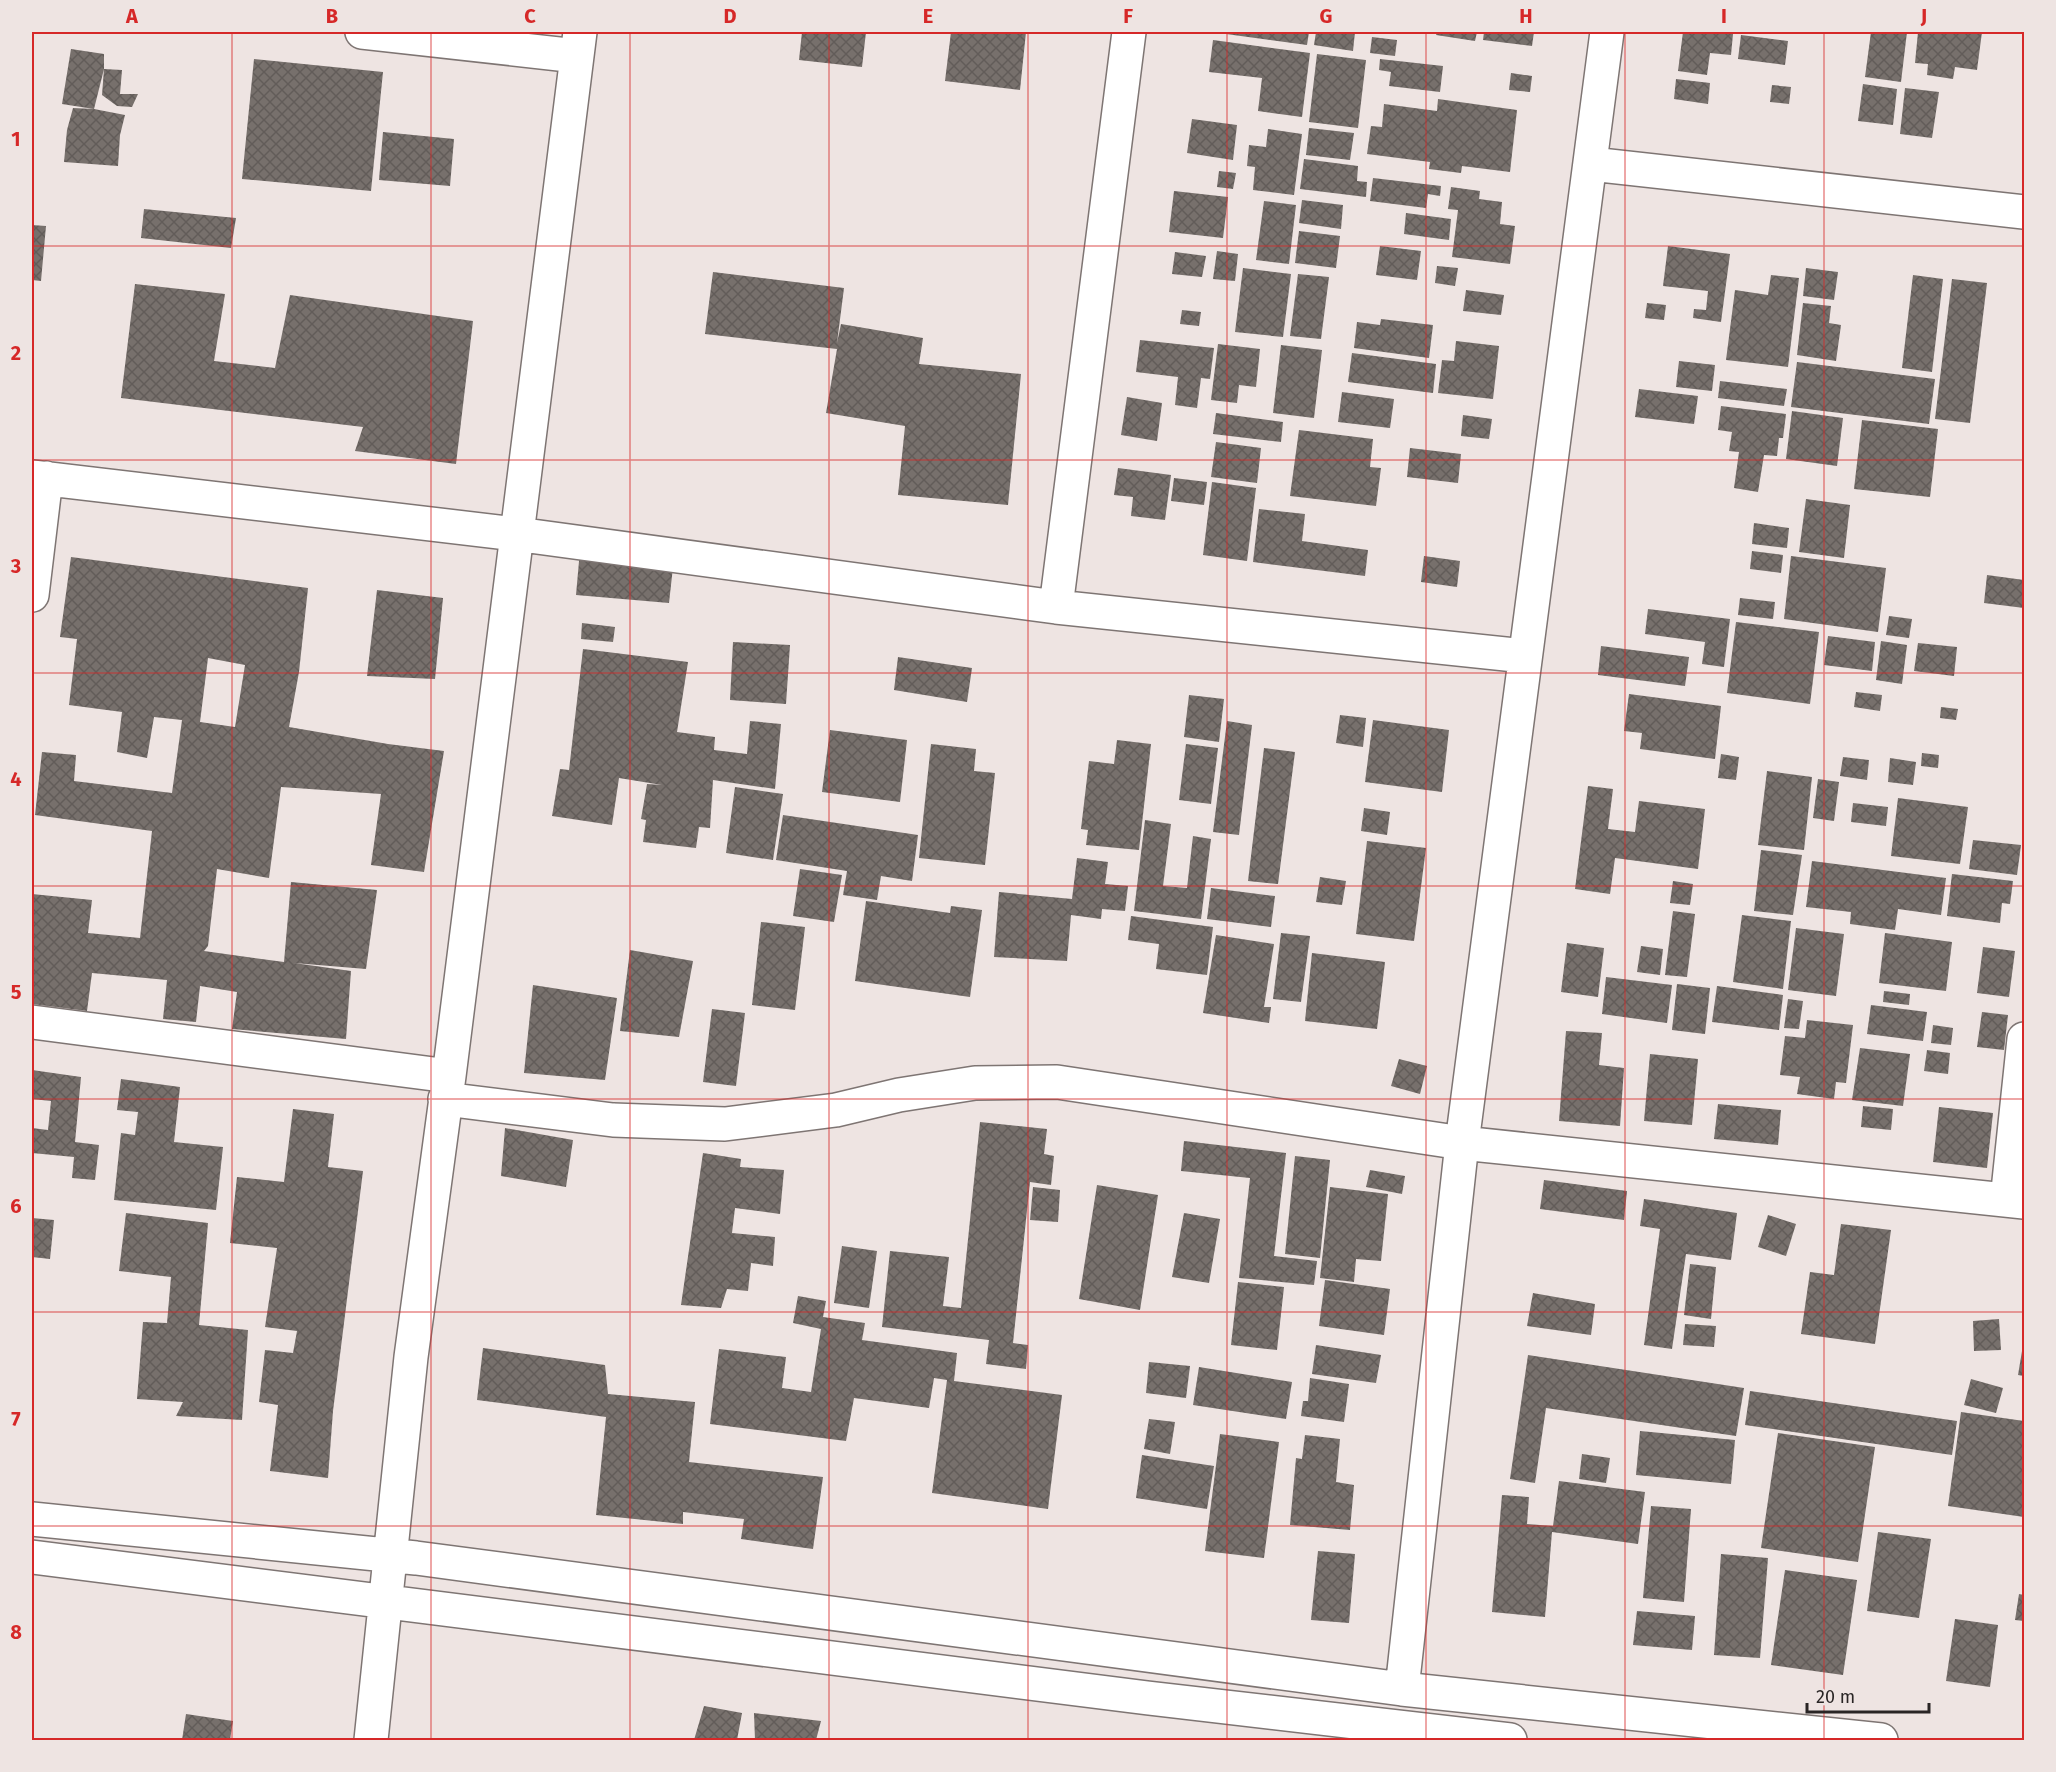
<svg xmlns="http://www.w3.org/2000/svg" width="2056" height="1772" viewBox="0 0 2056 1772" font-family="'Fira Sans',sans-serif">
<defs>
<pattern id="building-cross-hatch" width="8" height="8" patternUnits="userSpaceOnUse" patternTransform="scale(1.5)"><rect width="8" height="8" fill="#77706c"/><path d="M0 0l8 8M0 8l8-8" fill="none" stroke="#625c59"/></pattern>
</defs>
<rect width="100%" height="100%" fill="#eee4e2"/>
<path fill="url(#building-cross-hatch)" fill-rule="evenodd" d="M802,32H866L862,67L799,60Z
M951,32H1026L1020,90L945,81Z
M1226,32H1309L1307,45L1226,34Z
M1316,32H1355L1353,51L1314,45Z
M1437,32H1477L1475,41L1436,35Z
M1484,32H1534L1532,46L1483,40Z
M1683,32H1711L1733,34L1731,55L1710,53L1707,75L1678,71Z
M1871,32H1907L1901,82L1865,77Z
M1918,32H1982L1977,70L1955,67L1953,79L1927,75L1928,64L1915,63Z
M1741,35L1788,41L1785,65L1738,59Z
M1372,37L1397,40L1395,56L1370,53Z
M1213,40L1310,53L1302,117L1258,111L1262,78L1209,72Z
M71,49L104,54V69L94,109L62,104Z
M1317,54L1366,60L1358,128L1309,122Z
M254,59L383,72L371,191L242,179Z
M1380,59L1443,66L1440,92L1389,86L1391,72L1379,70Z
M104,69L122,70L120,94H138L132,107L117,106L102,95Z
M1511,73L1532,76L1530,92L1509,90Z
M1676,79L1710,83L1708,104L1674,99Z
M1863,84L1897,89L1893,125L1858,121Z
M1772,85L1791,87L1789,104L1770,102Z
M1905,88L1939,92L1932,138L1900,134Z
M1438,99L1517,110L1510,172L1462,166L1461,173L1429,169L1430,162L1367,154L1371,126L1382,127L1384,104L1437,111Z
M73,108L94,109L125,115L120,135L118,166L64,162L67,130Z
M1192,119L1237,125L1233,160L1187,153Z
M1309,128L1354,133L1350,160L1306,155Z
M1268,129L1302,134L1294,195L1253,190L1255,167L1247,166L1249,145L1266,147Z
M383,132L454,139L450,186L379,180Z
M1304,159L1358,166L1357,181L1367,182L1366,197L1300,189Z
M1219,171L1236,173L1233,189L1217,187Z
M1373,178L1441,186L1440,196L1428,194L1426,208L1370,201Z
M1451,187L1480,191L1479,199L1502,202L1500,224L1515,226L1510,264L1452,257L1458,210L1448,209Z
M1174,191L1228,197L1223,238L1169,232Z
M1302,200L1343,205L1341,229L1299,223Z
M1264,201L1296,205L1289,264L1256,260Z
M144,209L236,218L231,248L141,238Z
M1406,213L1451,219L1449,240L1404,234Z
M32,225L46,226L41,281L32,280Z
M1299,231L1340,236L1336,268L1295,263Z
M1380,246L1421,251L1417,280L1376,275Z
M1668,246L1730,254L1721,322L1693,318L1694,309L1706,310L1708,291L1663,286Z
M1217,251L1238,254L1235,281L1213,279Z
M1175,252L1206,256L1202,277L1172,274Z
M1437,266L1458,268L1455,286L1435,283Z
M1243,268L1291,274L1283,337L1235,332Z
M1806,268L1838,272L1834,300L1803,296Z
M713,272L844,288L837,343L841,324L923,338L919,364L1021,374L1008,505L898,495L905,426L826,413L837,349L705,334Z
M1298,274L1329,277L1321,339L1290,336Z
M1771,275L1799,278L1788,367L1726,360L1735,290L1768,295Z
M1913,275L1943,279L1932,372L1902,368Z
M1952,279L1987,283L1970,423L1935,419Z
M135,284L225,294L214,361L275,368L290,295L473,321L456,464L355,451L363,427L121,398Z
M1466,290L1504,295L1501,315L1463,311Z
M1647,303L1666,305L1664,320L1645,318Z
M1803,303L1831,306L1829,323L1841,325L1836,361L1797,355Z
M1182,310L1201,312L1199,326L1180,324Z
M1381,319L1433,325L1429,358L1354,348L1357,322L1380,325Z
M1140,340L1214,348L1210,379L1201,378L1197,408L1175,405L1178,377L1136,372Z
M1456,341L1499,346L1493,399L1438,393L1442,360L1454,361Z
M1218,344L1260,349L1256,387L1239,385L1237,403L1211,400Z
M1281,345L1322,350L1314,418L1273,413Z
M1352,353L1436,364L1433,393L1348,382Z
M1679,361L1715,365L1712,391L1676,387Z
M1797,362L1935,379L1929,424L1791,407Z
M1720,381L1787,389L1784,406L1718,398Z
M1639,389L1698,396L1694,424L1635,417Z
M1342,392L1394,399L1390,428L1338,422Z
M1127,397L1162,403L1157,441L1121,435Z
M1721,406L1786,414L1783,438H1779L1777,456L1764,455L1758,492L1734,488L1739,452L1729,451L1732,432L1718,430Z
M1792,411L1843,418L1837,466L1786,459Z
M1216,413L1283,422L1281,442L1213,434Z
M1463,415L1492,419L1489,439L1461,436Z
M1862,420L1938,429L1930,497L1854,489Z
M1299,430L1373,439L1370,467L1381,468L1376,506L1290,496Z
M1216,442L1261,448L1257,483L1211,477Z
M1410,448L1461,454L1458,483L1407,477Z
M1118,468L1171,475L1165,520L1131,516L1133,497L1114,495Z
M1174,478L1207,482L1204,505L1171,501Z
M1212,482L1256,488L1247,561L1203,555Z
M1806,499L1850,505L1844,558L1799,552Z
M1259,509L1305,514L1302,541L1368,550L1365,576L1253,562Z
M1754,523L1789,528L1787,548L1752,544Z
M580,550L674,558L669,603L576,595Z
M1752,551L1783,555L1781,573L1750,569Z
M1424,556L1460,561L1457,587L1421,582Z
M1791,556L1886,568L1878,632L1784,619Z
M71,557L308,588L299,672L289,727L388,744L444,751L424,872L371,865L381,794L281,787L269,878L217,869L208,946L204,951L284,962L291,882L377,890L366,969L294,963L351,971L346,1039L232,1029L237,992L200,986L196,1022L163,1019L167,980L92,973L87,1011L32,1004V894L92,900L88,933L140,938L152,831L35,815L42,752L76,755L74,781L172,793L182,720L154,717L147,758L117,752L122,712L69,705L77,639L60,637ZM208,658L245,665L235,727L200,722Z
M1987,575L2024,580V608L1984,603Z
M377,590L443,598L435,679L367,676Z
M1740,598L1775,602L1773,619L1738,615Z
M1648,609L1730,619L1724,667L1702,664L1705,642L1645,634Z
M1889,616L1912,619L1909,638L1886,635Z
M1736,622L1819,632L1810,704L1727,693Z
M582,623L615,627L613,642L581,639Z
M1828,636L1875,642L1872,671L1824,665Z
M1881,641L1907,645L1902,684L1876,680Z
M733,642L790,645L786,704L730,700Z
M1918,643L1957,647L1954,676L1914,671Z
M1601,646L1689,657L1685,686L1598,675Z
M583,649L688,662L677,732L715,737L714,750L747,754L750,721L781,724L775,789L713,780L710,828L699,827L696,848L643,842L646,820L641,819L647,784L662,785L619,778L612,825L552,816L560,769L569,770Z
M898,657L972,668L967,702L894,690Z
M1856,692L1882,695L1880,711L1854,707Z
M1629,694L1721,706L1715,759L1640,749L1642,733L1624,731Z
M1189,695L1224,699L1219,742L1184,737Z
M1941,707L1958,709L1956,720L1940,718Z
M1340,715L1366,718L1363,747L1336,743Z
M1373,720L1449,730L1442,792L1365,782Z
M1227,721L1252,725L1239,835L1213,832Z
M830,730L907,740L900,802L822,792Z
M1117,740L1151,744L1139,850L1086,845L1088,830L1081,829L1089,761L1114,764Z
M931,744L976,749L974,771L995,773L985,865L919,858Z
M1186,744L1218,748L1211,804L1179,800Z
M1264,748L1295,752L1278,884L1248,881Z
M1922,753L1939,755L1938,768L1921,766Z
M1721,754L1739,757L1736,780L1718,778Z
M1843,757L1869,760L1867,780L1840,776Z
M1890,758L1916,762L1913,785L1888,782Z
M1767,771L1812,777L1804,850L1758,845Z
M1818,779L1839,782L1834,821L1813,818Z
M1588,786L1613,789L1608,829L1635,832L1639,801L1705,809L1698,869L1615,858L1610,894L1575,889Z
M735,787L783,794L773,860L726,853Z
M1898,798L1968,807L1960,864L1891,856Z
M1853,803L1888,807L1886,826L1851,822Z
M1364,808L1390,812L1387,835L1361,831Z
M783,815L918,835L912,881L881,876L877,900L843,895L847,871L776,860Z
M1145,820L1171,824L1163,886L1187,888L1193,836L1211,839L1201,919L1134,911Z
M1973,840L2021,845L2017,875L1969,869Z
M1367,841L1426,848L1414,941L1356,934Z
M1761,850L1802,855L1793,915L1754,911Z
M1077,858L1108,862L1105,884L1128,886L1125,911L1102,909L1101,919L1071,915L1067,961L994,957L999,892L1072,899Z
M1812,861L1946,878L1941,915L1898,909L1895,930L1850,924L1851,912L1806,907Z
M800,869L842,875L834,922L793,916Z
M1952,874L2013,881L2010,904L2002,903L2000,923L1947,916Z
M1320,877L1346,881L1342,905L1316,902Z
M1673,881L1693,884L1690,905L1670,903Z
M1211,888L1275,896L1271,927L1207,919Z
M866,901L950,913L951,906L982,910L970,997L855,981Z
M1673,911L1695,914L1687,977L1665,975Z
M1742,915L1791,921L1783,989L1733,982Z
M1131,916L1213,927L1207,975L1156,969L1159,944L1128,940Z
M761,922L805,927L795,1010L752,1005Z
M1796,928L1844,934L1836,996L1788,990Z
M1281,933L1310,936L1301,1002L1273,999Z
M1885,933L1952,942L1946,991L1879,983Z
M1216,935L1274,944L1264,1007H1271L1269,1023L1203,1013Z
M1567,943L1604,948L1598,997L1561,992Z
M1641,946L1663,949L1660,975L1637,972Z
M1983,947L2015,951L2009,997L1977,993Z
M630,950L693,961L679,1037L620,1031Z
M1312,953L1385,962L1377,1029L1305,1021Z
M1606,977L1672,985L1667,1023L1602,1014Z
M1677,984L1710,988L1705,1034L1672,1030Z
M533,985L617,998L605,1080L524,1073Z
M1717,986L1783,995L1779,1030L1712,1022Z
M1884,991L1910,994L1909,1005L1883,1002Z
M1788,999L1803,1001L1799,1029L1784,1028Z
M1871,1005L1927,1012L1923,1041L1867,1034Z
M712,1009L745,1013L736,1086L703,1082Z
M1982,1012L2008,1015L2004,1050L1977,1047Z
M1807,1020L1853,1025L1846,1083L1836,1082L1834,1099L1797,1094L1800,1077L1780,1075L1785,1036L1805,1038Z
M1933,1025L1953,1028L1951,1045L1931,1043Z
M1566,1031L1602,1033L1599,1065L1624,1068L1620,1126L1559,1121Z
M1860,1048L1910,1054L1903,1106L1852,1100Z
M1927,1050L1950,1053L1948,1074L1924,1071Z
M1650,1054L1698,1059L1692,1125L1644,1121Z
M1399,1059L1427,1066L1420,1094L1391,1086Z
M32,1070L81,1077L75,1142L99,1145L95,1180L72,1178L74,1157L32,1153V1128L48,1130L51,1101L32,1099Z
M121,1079L180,1087L174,1142L223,1147L216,1210L114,1200L121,1133L135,1135L138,1112L117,1110Z
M1718,1104L1781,1110L1778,1145L1714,1139Z
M1863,1106L1893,1109L1891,1130L1861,1127Z
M1939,1107L1993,1113L1987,1168L1933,1162Z
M293,1109L334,1114L328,1167L363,1171L333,1411L328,1478L270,1471L278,1405L259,1402L265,1350L293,1353L297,1331L265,1327L277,1248L230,1243L237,1177L284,1182Z
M980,1122L1047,1129L1044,1154L1054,1156L1051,1185L1030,1182L1013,1343L1028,1345L1026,1369L986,1364L989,1340L882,1327L890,1251L949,1257L943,1306L961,1308Z
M505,1128L573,1140L566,1187L501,1176Z
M1184,1141L1286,1153L1274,1256L1317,1261L1314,1285L1239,1278L1250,1178L1181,1171Z
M703,1153L741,1159L740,1167L784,1170L780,1214L735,1208L732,1233L775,1237L773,1266L751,1263L748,1291L727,1289L721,1308L681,1305Z
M1295,1156L1330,1160L1320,1258L1285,1254Z
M1370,1170L1405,1176L1402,1194L1366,1187Z
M1544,1180L1627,1191L1624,1220L1540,1209Z
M1097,1185L1158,1195L1140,1310L1079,1299Z
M1033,1187L1060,1190L1058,1222L1030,1220Z
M1330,1187L1388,1194L1381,1261L1356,1259L1354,1282L1320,1278Z
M1644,1199L1737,1213L1731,1260L1686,1254L1672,1349L1644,1345L1660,1229L1640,1226Z
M126,1213L208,1223L199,1325L248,1330L242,1420L176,1416L183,1402L137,1399L143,1322L167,1323L171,1277L119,1271Z
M1184,1213L1220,1219L1209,1283L1172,1277Z
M1768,1215L1796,1224L1786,1256L1758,1247Z
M32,1218L54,1220L50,1259L32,1257Z
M1841,1224L1891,1230L1875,1344L1801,1334L1810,1272L1834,1275Z
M842,1246L877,1251L869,1308L834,1303Z
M1690,1264L1716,1267L1711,1319L1684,1315Z
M1325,1280L1390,1289L1384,1335L1319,1326Z
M1238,1282L1284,1287L1277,1350L1231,1345Z
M1533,1293L1595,1304L1591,1335L1527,1326Z
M798,1296L826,1301L823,1317L865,1323L862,1340L957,1353L954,1381L1062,1395L1048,1509L932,1493L947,1380L934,1378L929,1408L854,1398L846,1441L710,1424L719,1349L786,1357L782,1388L811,1392L821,1329L793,1323Z
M1999,1319L2001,1350L1974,1351L1973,1321Z
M1685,1324L1716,1326L1714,1347L1683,1345Z
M1316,1345L1381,1355L1376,1383L1312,1374Z
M2023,1345H2024V1376L2018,1375Z
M483,1348L605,1365L608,1394L695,1402L689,1462L823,1477L813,1549L741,1539L744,1519L683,1512V1524L596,1515L606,1417L477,1400Z
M1528,1355L1744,1388L1736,1436L1546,1408L1535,1483L1510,1479Z
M1149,1362L1190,1366L1186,1398L1146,1393Z
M1199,1367L1292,1382L1286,1419L1193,1405Z
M1310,1378L1349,1384L1344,1422L1301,1416L1303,1401H1308Z
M1971,1379L2003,1388L1996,1413L1964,1405Z
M1750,1391L1957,1421L1952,1455L1745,1425Z
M1961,1412L2024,1421V1517L1948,1506Z
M1149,1419L1175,1422L1170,1454L1144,1449Z
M1640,1431L1735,1440L1731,1484L1636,1475Z
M1778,1433L1875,1447L1858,1562L1761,1548Z
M1220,1434L1279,1442L1264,1558L1205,1551Z
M1305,1435L1340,1439L1336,1482L1354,1485L1350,1530L1290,1525L1296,1458L1302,1459Z
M1582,1454L1610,1458L1606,1483L1579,1479Z
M1142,1455L1214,1466L1207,1509L1136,1498Z
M1559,1481L1645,1492L1638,1544L1552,1532L1545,1617L1492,1612L1502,1495L1529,1497L1527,1524L1553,1526Z
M1651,1506L1691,1509L1684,1602L1643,1598Z
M1878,1532L1931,1539L1919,1618L1867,1611Z
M1318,1551L1355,1554L1349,1623L1311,1620Z
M1721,1554L1768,1558L1760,1658L1714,1655Z
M1785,1570L1857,1580L1843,1675L1771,1665Z
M2019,1594L2024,1595V1621L2015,1620Z
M1637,1611L1695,1616L1692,1650L1633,1645Z
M1955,1619L1998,1625L1990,1687L1946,1681Z
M704,1706L742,1713L737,1740H694Z
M754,1713L821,1721L816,1740H755Z
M186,1714L233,1721L230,1740H182Z"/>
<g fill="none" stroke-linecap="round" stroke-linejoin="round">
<defs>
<path id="minor" d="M362,32L577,56
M1591,164L2024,212
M32,477L516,534L1056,607L1525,656
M32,595L46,478
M1056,607L1129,32
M32,1022L449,1076
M445,1099L613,1120L725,1124L836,1110L899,1095L975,1083L1057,1082L1462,1143L2024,1202
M2007,1200L2024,1039
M32,1519L416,1558L1402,1689L1881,1740
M32,1557L1148,1698L1510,1740
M1402,1689L1462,1143L1607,32
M371,1740L411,1357L449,1076L580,32"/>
</defs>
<use href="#minor" stroke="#7e7573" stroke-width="36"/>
<use href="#minor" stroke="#fff" stroke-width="33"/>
</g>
<path fill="none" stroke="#d62828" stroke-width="1.5" stroke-opacity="0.55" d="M232,32V1740M431,32V1740M630,32V1740M829,32V1740M1028,32V1740M1227,32V1740M1426,32V1740M1625,32V1740M1824,32V1740M32,246H2024M32,460H2024M32,673H2024M32,886H2024M32,1099H2024M32,1312H2024M32,1526H2024"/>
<rect width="2056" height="1772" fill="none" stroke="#eee4e2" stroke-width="66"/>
<path d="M1807 1703v9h122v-9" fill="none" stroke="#292525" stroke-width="3"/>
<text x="1816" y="1703" font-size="18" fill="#292525" stroke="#eee4e2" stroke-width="4.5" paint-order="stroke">20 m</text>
<rect x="33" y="33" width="1990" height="1706" fill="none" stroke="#d62828" stroke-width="2"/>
<g font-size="20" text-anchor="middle" font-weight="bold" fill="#d62828">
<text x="132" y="23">A</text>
<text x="332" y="23">B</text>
<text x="530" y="23">C</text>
<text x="730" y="23">D</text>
<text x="928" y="23">E</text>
<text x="1128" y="23">F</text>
<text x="1326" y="23">G</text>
<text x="1526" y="23">H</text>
<text x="1724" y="23">I</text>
<text x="1924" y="23">J</text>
<text x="16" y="146">1</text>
<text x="16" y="360">2</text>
<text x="16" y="573">3</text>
<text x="16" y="786">4</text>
<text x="16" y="999">5</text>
<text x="16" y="1213">6</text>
<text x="16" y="1426">7</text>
<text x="16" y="1639">8</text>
</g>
</svg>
